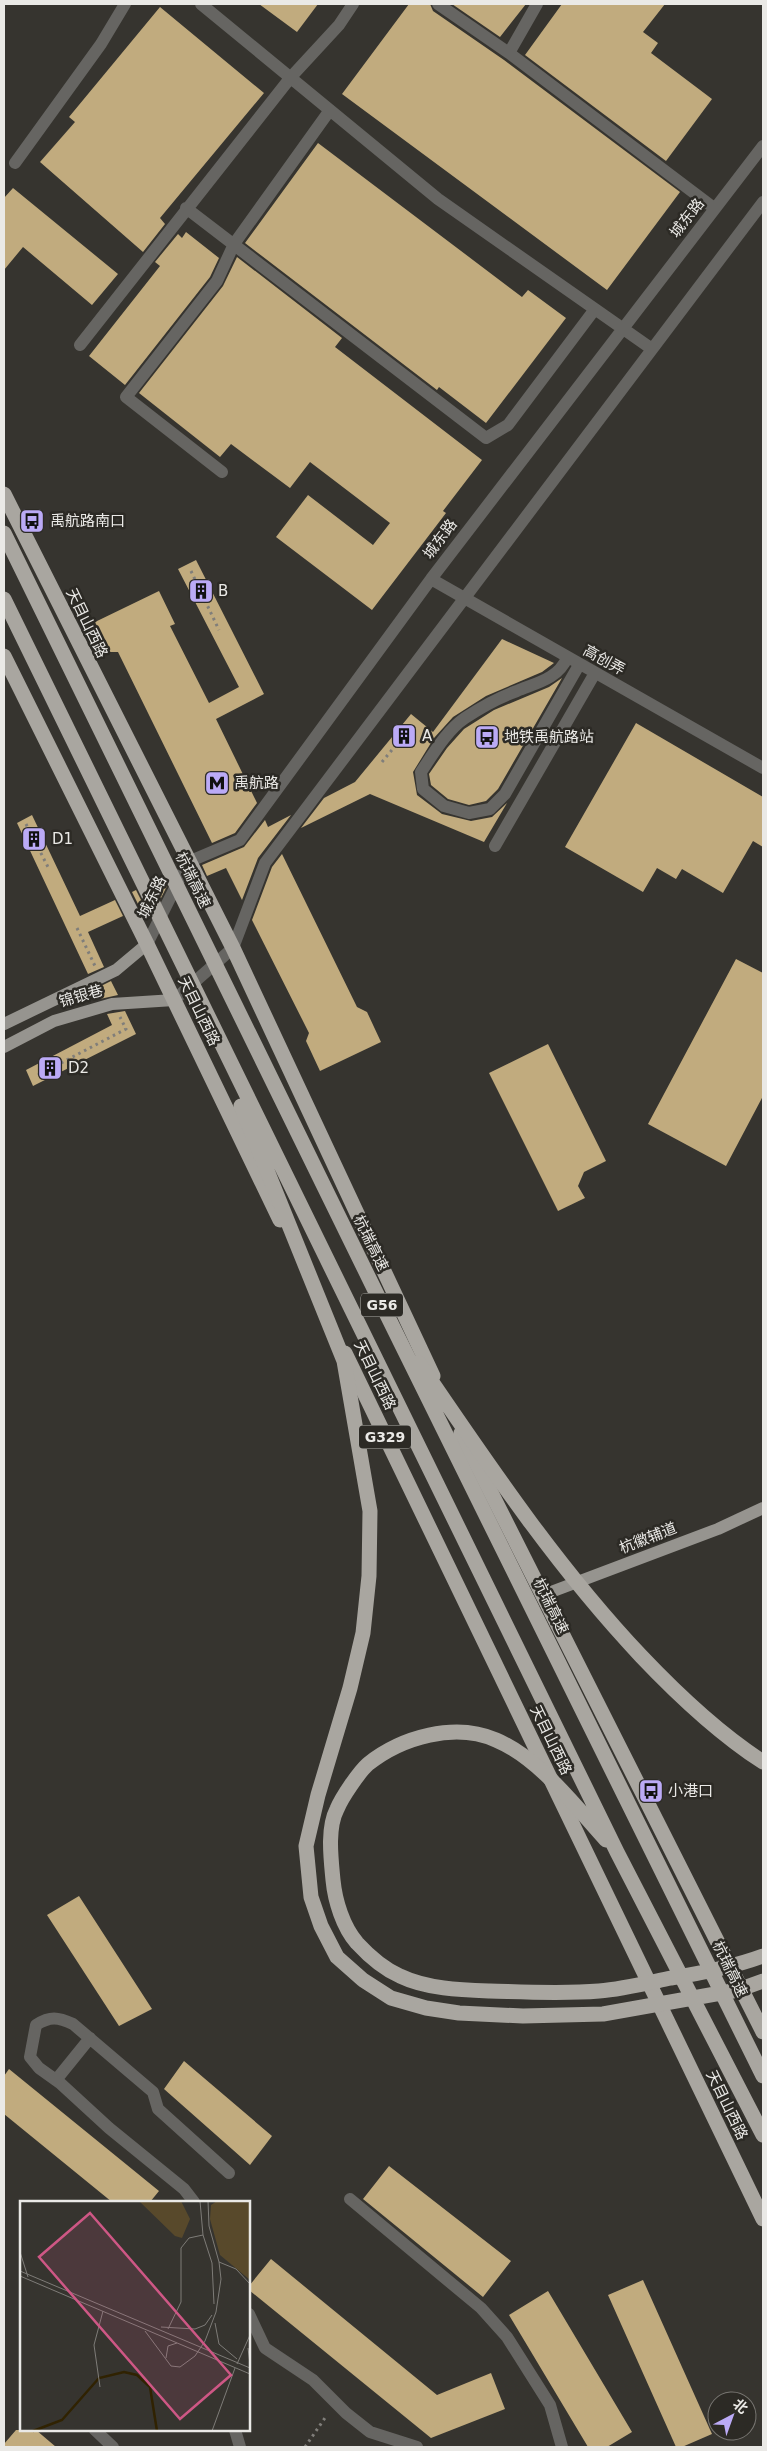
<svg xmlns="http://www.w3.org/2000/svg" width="767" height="2451" viewBox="0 0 767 2451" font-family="'DejaVu Sans','Noto Sans SC',sans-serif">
<rect width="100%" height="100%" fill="#36342f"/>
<path fill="#c1ab7e" d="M259,4H318L297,32Z
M409,4H430L433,11L504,60L680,192L607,290L342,94Z
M452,4H526L500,37Z
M562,4H665L643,32L658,43L651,53L712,99L666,161L525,55Z
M160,7L264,93L160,218L165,224L143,252L40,162L75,122L69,117Z
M318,143L522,297L528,290L566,318L486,423L439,387L437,390L245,243Z
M13,188L118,274L92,305L23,247L4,270V198Z
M186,232L219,258L210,277L125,385L89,356L160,266L155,262L178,234L182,238Z
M237,257L342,338L335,347L482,460L443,511L446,513L372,610L276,537L308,495L373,545L390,523L310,462L290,488L231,444L220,457L139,393L223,286Z
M196,560L264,694L216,719L257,803L235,833L212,843L118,652H110L95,622L159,591L175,624L170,626L209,703L239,687L178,569Z
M502,639L554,663L542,672L486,696L453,717L434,738L413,772L417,795L442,814L471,821L492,817L507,803L484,842L370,794L301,828L324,798L355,782L411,714L433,732Z
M562,678L498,789L486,801L469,805L448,799L431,785L429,774L447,748L464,729L494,710L549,687Z
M636,723L763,797V847L753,841L723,893L682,869L676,879L657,868L643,892L565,847Z
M32,815L80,916L115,900L123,916L88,932L104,967L88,974L17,823Z
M291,815L258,858L242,900L226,868L207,876L202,865L244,847L265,820L268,827Z
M282,854L357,1007L367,1012L381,1042L320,1071L306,1041L309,1033L252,920L272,867Z
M163,878L167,886L161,898L153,882Z
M136,890L144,906L140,908L132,892Z
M736,959L763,973V1096L726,1166L648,1124Z
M111,981L118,995L100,999L95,989Z
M125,1011L136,1034L33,1086L26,1070L112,1025L107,1014Z
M548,1044L606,1161L584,1172L578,1186L585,1198L558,1211L489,1073Z
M79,1896L152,2009L119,2026L47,1915Z
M184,2061L272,2136L250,2165L164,2089Z
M9,2069L159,2191L150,2202H112L4,2114V2076Z
M389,2166L511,2261L483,2297L363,2199Z
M271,2259L437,2395L491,2373L505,2409L431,2438L249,2290V2286Z
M643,2280L712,2434L682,2447H676L608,2295Z
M548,2291L632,2432L607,2447H588L509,2315Z
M16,2430H36L56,2447H4V2444Z"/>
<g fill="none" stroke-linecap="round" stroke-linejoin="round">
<path stroke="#807e7a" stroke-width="3" stroke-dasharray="2.5 4" stroke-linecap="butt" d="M191,571L219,630
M382,762L415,722
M26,824L48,867
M77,928L95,966
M38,1075L126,1029L120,1017
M305,2447L327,2415"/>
<path stroke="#666562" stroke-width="12" d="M201,4L438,199L652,349
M438,4L509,53
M537,4L509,53L714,208
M15,163L101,44L125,4
M186,208L486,438L508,425L595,309
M80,345L291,77L339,25L353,4
M222,472L126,397L217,281L234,244L330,110
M431,579L763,768
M567,658C558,679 536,683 517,691C500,697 480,708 465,718C447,730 433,754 421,772L423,789L444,806L469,813L490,809L505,794L579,665
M495,846L595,673
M147,944L188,862L240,840L431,579L763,146
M174,1000L233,948L265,863L763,202
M56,2080L90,2038
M350,2199L481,2308L507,2337L550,2405L562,2447
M194,2202L184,2189L109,2128L60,2083L39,2068L30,2057L36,2025C50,2016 58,2017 73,2024L153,2092L158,2109L229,2173
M249,2314L265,2348L313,2380L346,2413L370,2432L417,2447
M95,2430L113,2447
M235,2430L240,2447"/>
<path stroke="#96948f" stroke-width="12" d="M4,1024L116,970L147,944
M4,1047L54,1021L112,1004L174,1000
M543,1595L718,1529L763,1508"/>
<path stroke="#a9a6a0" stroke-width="15" d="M4,494L233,948L433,1376
M4,656L147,944L280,1220
M345,1353L763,2219
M461,1433L763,2032"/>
<path stroke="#a9a6a0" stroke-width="15" d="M4,533L388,1317L763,2076
M4,599L617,1852L763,2135
M241,1106L344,1361L370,1511L369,1576L363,1633L350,1688L318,1795L306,1846L311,1897L321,1926L337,1957L363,1980L391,1998L426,2008L459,2013L523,2016L603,2014L738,1990L763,1981
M419,1363C488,1464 556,1566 641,1656C678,1695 718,1733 763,1762
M606,1840C575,1806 539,1758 496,1740C455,1722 402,1737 368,1764C359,1772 342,1797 337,1809C327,1828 331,1859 333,1880C335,1901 343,1927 357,1943C369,1956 384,1969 400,1976C427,1989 461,1990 490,1991C526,1992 563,1994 599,1991C623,1989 647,1983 671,1978C703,1973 733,1967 763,1956"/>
</g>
<defs>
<symbol id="bus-square" viewBox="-11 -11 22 22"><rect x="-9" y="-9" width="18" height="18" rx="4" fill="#bbaaf6" stroke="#2c2a25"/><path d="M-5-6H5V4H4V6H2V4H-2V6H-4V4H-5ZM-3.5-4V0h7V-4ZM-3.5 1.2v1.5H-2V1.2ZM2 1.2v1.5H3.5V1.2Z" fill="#111"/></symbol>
<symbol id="building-square" viewBox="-11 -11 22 22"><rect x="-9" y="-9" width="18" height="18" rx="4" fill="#bbaaf6" stroke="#2c2a25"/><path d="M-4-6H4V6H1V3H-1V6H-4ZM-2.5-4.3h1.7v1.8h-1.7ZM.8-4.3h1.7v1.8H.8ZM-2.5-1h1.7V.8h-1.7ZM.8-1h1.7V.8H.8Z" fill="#111"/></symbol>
<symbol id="metro-square" viewBox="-11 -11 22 22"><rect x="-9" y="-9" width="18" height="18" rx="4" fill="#bbaaf6" stroke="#2c2a25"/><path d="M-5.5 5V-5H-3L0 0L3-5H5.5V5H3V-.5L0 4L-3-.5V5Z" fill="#111"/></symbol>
</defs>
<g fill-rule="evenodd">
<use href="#bus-square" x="18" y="507" width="28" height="28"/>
<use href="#building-square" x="187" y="577" width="28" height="28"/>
<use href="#building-square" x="390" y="722" width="28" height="28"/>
<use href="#bus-square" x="473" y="723" width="28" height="28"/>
<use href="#metro-square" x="203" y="769" width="28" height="28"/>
<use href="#building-square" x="20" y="825" width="28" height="28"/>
<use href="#building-square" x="36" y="1054" width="28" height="28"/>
<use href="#bus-square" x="637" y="1777" width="28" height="28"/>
</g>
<g text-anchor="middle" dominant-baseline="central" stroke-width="5" stroke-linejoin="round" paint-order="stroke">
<g fill="#2c2a25" stroke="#b1b0ac" stroke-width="1">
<rect x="361" y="1293.5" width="42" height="23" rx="4"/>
<rect x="359" y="1425.5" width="52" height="23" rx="4"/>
</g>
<g font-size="14" font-weight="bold" fill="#eae9e6">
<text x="382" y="1305">G56</text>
<text x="385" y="1437">G329</text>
</g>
<g font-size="15" fill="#eae9e6" stroke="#2c2a25">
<text transform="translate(687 218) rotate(-52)">城东路</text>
<text transform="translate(440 539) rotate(-53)">城东路</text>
<text transform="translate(87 623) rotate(64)">天目山西路</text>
<text transform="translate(604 660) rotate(29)">高创弄</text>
<text transform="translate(193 880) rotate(64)">杭瑞高速</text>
<text transform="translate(152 897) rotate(-64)">城东路</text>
<text transform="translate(81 996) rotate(-16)">锦银巷</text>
<text transform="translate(199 1011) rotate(64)">天目山西路</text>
<text transform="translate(371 1243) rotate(64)">杭瑞高速</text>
<text transform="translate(375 1375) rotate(64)">天目山西路</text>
<text transform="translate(648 1538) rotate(-21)">杭徽辅道</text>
<text transform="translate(551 1606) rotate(64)">杭瑞高速</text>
<text transform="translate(551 1740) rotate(64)">天目山西路</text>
<text transform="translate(730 1969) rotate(64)">杭瑞高速</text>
<text transform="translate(727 2105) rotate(64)">天目山西路</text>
</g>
<g font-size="15" fill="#eae9e6" stroke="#2c2a25" text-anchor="start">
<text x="50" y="521">禹航路南口</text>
<text x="218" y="591">B</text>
<text x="422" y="736">A</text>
<text x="504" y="737">地铁禹航路站</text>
<text x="234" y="783">禹航路</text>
<text x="52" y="839">D1</text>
<text x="68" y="1068">D2</text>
<text x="668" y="1791">小港口</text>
</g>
</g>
<g transform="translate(20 2201)">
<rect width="230" height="230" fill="#36342f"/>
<path d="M119,0H161L170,18L162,37L155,35ZM197,0H230V79L200,54L190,18L191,4Z" fill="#58492b"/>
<path fill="none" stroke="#302201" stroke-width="2.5" d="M13,230L42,219L79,177L104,171L117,174L130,186L137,230"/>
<path fill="none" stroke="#7e7c78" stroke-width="1" d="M180,0L183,34L192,62M188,0L189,25L199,61L216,68L230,83M0,51L8,76M192,62L194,103M0,70L230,167M0,75L230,173M195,122L199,143L217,158M141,126L175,128L185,124L192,114M148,128L161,101V47L169,37L183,34M125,130L151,165L160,166L175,155L185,140L196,111L201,78L199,61M228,147L230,163M146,157L148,145L157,142M217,163L230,134M80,186L74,144L83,110M192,230L215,167"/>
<path fill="#ce5785" fill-opacity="0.15" stroke="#ce5785" stroke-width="2.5" d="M70,12L211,174L160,218L19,56Z"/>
<rect width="230" height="230" fill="none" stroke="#eae9e6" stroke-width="2.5"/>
</g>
<rect width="767" height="2451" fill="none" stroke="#eae9e6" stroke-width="10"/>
<g transform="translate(732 2416) rotate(41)"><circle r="24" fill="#2c2a25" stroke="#787672"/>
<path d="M0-4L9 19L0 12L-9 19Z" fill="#bbaaf6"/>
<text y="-8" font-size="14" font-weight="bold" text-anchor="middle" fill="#eae9e6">北</text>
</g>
</svg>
